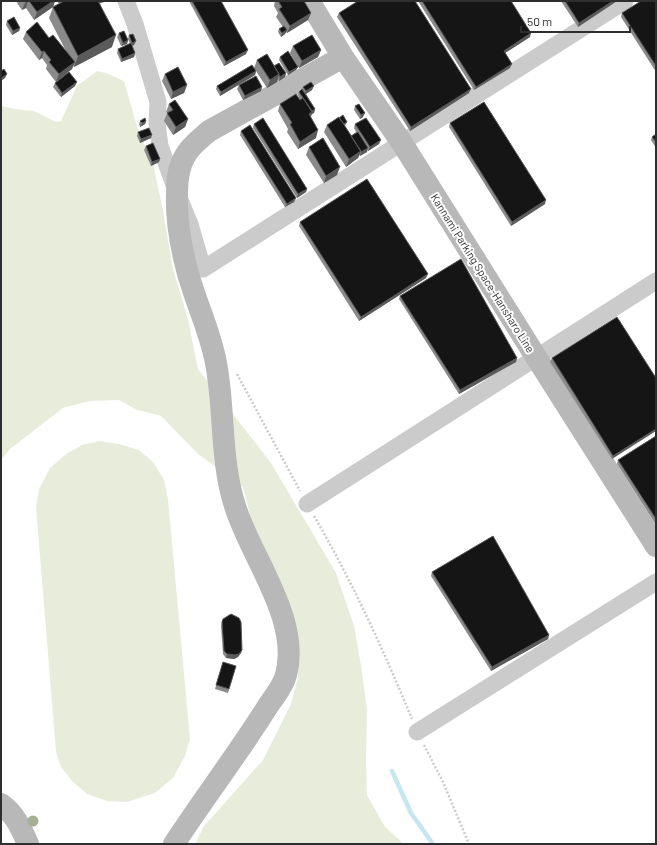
<svg xmlns="http://www.w3.org/2000/svg" width="657" height="845" viewBox="0 0 657 845" font-family="Barlow,sans-serif">
<rect width="100%" height="100%" fill="#fff"/>
<path fill="#e8eddb" d="M97,71L106,73L124,81L139,133L153,163L163,211L173,269L188,319L198,369L271,463L336,573L354,626L361,665L367,709L366,760L367,795L385,827L404,844H195L204,826L263,760L291,704L298,677L296,642L250,515L243,487L198,454L161,416L137,410L119,400L90,401L63,408L10,449L1,460V106L21,110L34,111L56,122L61,121L77,86Z
M100,441L119,444L139,450L153,462L164,480L168,499L190,739L185,756L173,778L155,793L127,802L107,801L87,794L72,781L61,767L56,752L36,507L39,489L50,468L66,454L82,445Z"/>
<g fill="none" stroke-linecap="round" stroke-linejoin="round">
<path stroke="#c5e7ef" stroke-width="4.5" d="M392,771L411,813L433,844"/>
<path stroke="#cbcbcb" stroke-width="2.5" stroke-dasharray="2 2" stroke-linecap="butt" d="M237,374L300,491
M314,516C352,581 383,649 412,719
M424,745L443,782L469,844"/>
<path stroke="#cbcbcb" stroke-width="17" d="M126,1L135,24L158,102L157,123L160,146L177,193L190,224L203,269L625,1
M307,504L656,281
M417,732L656,582"/>
<path stroke="#b8b8b8" stroke-width="22" d="M309,1L343,57L402,143L536,357L656,546
M1,804C15,814 21,828 28,844
M174,844C204,798 237,755 266,709C273,698 283,687 286,675C301,619 251,558 235,506C220,460 225,410 216,363C210,330 194,299 186,266C180,242 176,218 177,193C177,180 178,168 185,156C190,146 201,138 209,131L343,57"/>
</g>
<circle fill="#a5af92" cx="33" cy="821" r="5.5"/>
<path fill="#8a8a8a" d="M18,1H55L53,7L34,20L26,8L22,10L17,3Z
M57,1H107L100,3L112,47L74,67L73,65L72,69L56,82L46,69L47,65L42,58L39,60L23,39L26,32L49,38L66,51L49,18L53,7L59,4Z
M189,1H221L246,54L224,66Z
M275,1H304L311,13L308,20L287,33L286,32L285,34L281,37L278,32L279,29L283,27L276,17L278,13L274,6Z
M418,1H511L530,37L505,53L510,68L474,90Z
M561,1H617L578,27Z
M656,1V72L621,17L622,13Z
M339,13L469,93L410,131L337,17Z
M7,21L20,28L19,31L12,35L6,25Z
M119,33L128,40L127,44L121,46L117,37Z
M129,35L136,41L134,45L132,46L135,53L134,57L121,62L117,53L118,49L130,44L128,39Z
M293,46L321,50L318,57L299,68L290,53Z
M280,57L298,67L296,70L288,75L279,60Z
M257,60L274,66L286,73L285,77L279,81L278,79L277,82L267,88L254,68Z
M256,71L255,75L220,96L216,89L217,86Z
M165,74L187,85L184,93L171,99L162,81Z
M55,83L75,86L61,97L53,87Z
M239,85L262,87L261,91L243,100L237,89Z
M303,87L312,90L306,94L315,109L314,113L312,114L310,117L316,138L298,149L287,132L288,129L278,111L280,104L300,100L298,95L299,92L302,89Z
M169,104L188,119L185,127L173,135L164,121L167,113L166,112Z
M355,106L363,117L360,119L354,110Z
M140,121H146L145,124L140,127L139,124Z
M347,122L345,126L351,136L356,132L354,128L355,124L379,144L368,151L367,149V152L360,156L359,155L358,158L346,167L324,132L327,125Z
M450,123L545,204L511,226L449,127Z
M254,124L307,189L306,192L297,198L253,128Z
M241,131L296,198L294,202L285,207L240,135Z
M138,132L151,138L140,143L137,136Z
M656,134V148L651,140L652,137Z
M146,146L160,159L159,162L151,166L144,150Z
M309,147L337,175L324,183L306,155Z
M300,222L426,278L359,321L299,226Z
M400,296L517,358L516,362L459,394L399,299Z
M552,358L656,378L612,459L550,362Z
M656,436V525L617,464L618,460Z
M432,572L549,635L548,639L491,671L431,576Z
M223,619L242,650L241,653L238,657L234,659L226,658L223,654L221,626Z
M223,662L236,666L228,693L215,689Z"/>
<path fill="#5b5b5b" d="M27,1H28L26,8L22,10L25,3Z
M53,1H55L53,7L34,20L37,12Z
M93,1H107L91,6Z
M613,1H617L578,27L579,23Z
M311,13L308,20L287,33L290,26Z
M20,28L19,31L12,35L13,31Z
M287,30L285,34L281,37L282,33Z
M531,33L530,37L502,55L504,51Z
M116,35L112,47L74,67L78,56Z
M128,40L127,44L121,46L123,43Z
M136,41L134,45L130,46L132,43Z
M248,50L246,54L224,66L226,62Z
M321,50L318,57L299,68L302,61Z
M44,51L42,58L39,60L42,52Z
M135,53L134,57L121,62L122,59Z
M75,62L72,69L56,82L59,74Z
M512,64L510,68L474,90L476,87Z
M298,67L296,70L288,75L289,72Z
M256,71L255,75L220,96L221,92Z
M286,73L285,77L279,81L280,77Z
M7,74L5,78L1,81L2,78Z
M279,74L277,82L267,88L270,80Z
M77,82L75,86L61,97L62,93Z
M187,85L184,93L171,99L173,92Z
M314,86L312,90L304,95L306,91Z
M262,87L261,91L243,100L245,96Z
M471,89L469,93L410,131L411,127Z
M315,109L314,113L312,114L310,119L309,114L311,111Z
M365,113L363,117L360,119L361,115Z
M188,119L185,127L173,135L176,127Z
M146,121L145,124L140,127L142,123Z
M318,130L316,138L298,149L300,142Z
M152,135L151,138L140,143L141,139Z
M381,140L379,144L368,151L370,147Z
M368,148L367,152L360,156L361,152Z
M361,151L358,158L346,167L349,159Z
M160,159L159,162L151,166L152,162Z
M340,167L337,175L324,183L326,176Z
M307,189L306,192L297,198L298,194Z
M296,198L294,202L285,207L287,204Z
M546,200L545,204L511,226L512,222Z
M428,274L426,278L359,321L361,317Z
M517,358L516,362L459,394L460,390Z
M656,429V431L612,459L613,456Z
M549,635L548,639L491,671L492,667Z
M242,650L241,653L238,657L234,659L226,658L227,654Z"/>
<path fill="#151515" stroke="#5b5b5b" d="M29,1H53L37,12Z
M64,1H98L116,35L78,56L53,7Z
M192,1H221L248,50L226,62Z
M278,1H304L311,13L290,26L279,9L282,7Z
M358,1H415L471,89L411,127L339,13Z
M422,1H511L531,33L504,51L512,64L476,87Z
M565,1H613L579,23Z
M641,1H656V66L622,13Z
M14,17L20,28L13,31L7,21Z
M37,22L49,38L53,35L75,62L59,74L49,62L51,60L44,51L42,52L26,32Z
M284,26L287,30L282,33L279,29Z
M124,31L128,40L123,43L119,33Z
M133,34L136,41L132,43L129,35Z
M312,35L321,50L302,61L293,46Z
M131,43L135,53L122,59L118,49Z
M288,51L298,67L289,72L280,57Z
M267,54L279,74L270,80L257,60Z
M279,63L286,73L280,77L279,75V74L274,66Z
M252,65L256,71L221,92L217,86Z
M178,67L187,85L173,92L165,74Z
M4,69L7,74L2,78L1,71Z
M69,72L77,82L62,93L55,83Z
M256,76L262,87L245,96L239,85Z
M311,82L314,86L306,91L303,87Z
M302,89L315,109L312,111L299,92Z
M296,94L300,100L303,98L312,112L309,114L318,130L300,142L290,124L292,123L280,104Z
M175,100L188,119L176,127L167,113L173,110L169,104Z
M484,102L546,200L512,222L450,123Z
M359,104L365,113L361,115L355,106Z
M343,115L347,122L344,124L339,118Z
M339,117L361,151L349,159L327,125Z
M145,118L146,121L142,123L140,121Z
M263,118L307,189L298,194L254,124Z
M366,118L381,140L370,147L355,124Z
M250,125L296,198L287,204L241,131Z
M149,128L152,135L141,139L138,132Z
M358,132L368,148L361,152L351,136Z
M656,134V142L652,137Z
M323,138L340,167L326,176L309,147Z
M153,143L160,159L152,162L146,146Z
M367,179L428,274L361,317L300,222Z
M461,259L517,358L460,390L400,296Z
M617,317L656,378V429L613,456L552,358Z
M656,436V519L618,460Z
M493,536L549,635L492,667L432,572Z
M231,614L239,618L241,622L242,650L239,654L235,655L227,654L224,651L222,622L223,619Z
M223,662L236,666L229,689L216,685Z"/>
<g text-anchor="middle" dominant-baseline="central" stroke-width="4" stroke-linejoin="round" paint-order="stroke">
<g font-size="11" fill="#2e2e2e" stroke="#fff">
<text transform="translate(483 273) rotate(58)">Kannami Parking Space-Hansharo Line</text>
</g>
</g>
<rect width="657" height="845" fill="none" stroke="#2e2e2e" stroke-width="4"/>
<path d="M521 26v6h109v-6" fill="none" stroke="#2e2e2e" stroke-width="2"/>
<text x="527" y="26" font-size="12" fill="#2e2e2e" stroke="#ffffff" stroke-width="3" paint-order="stroke">50 m</text>
</svg>
